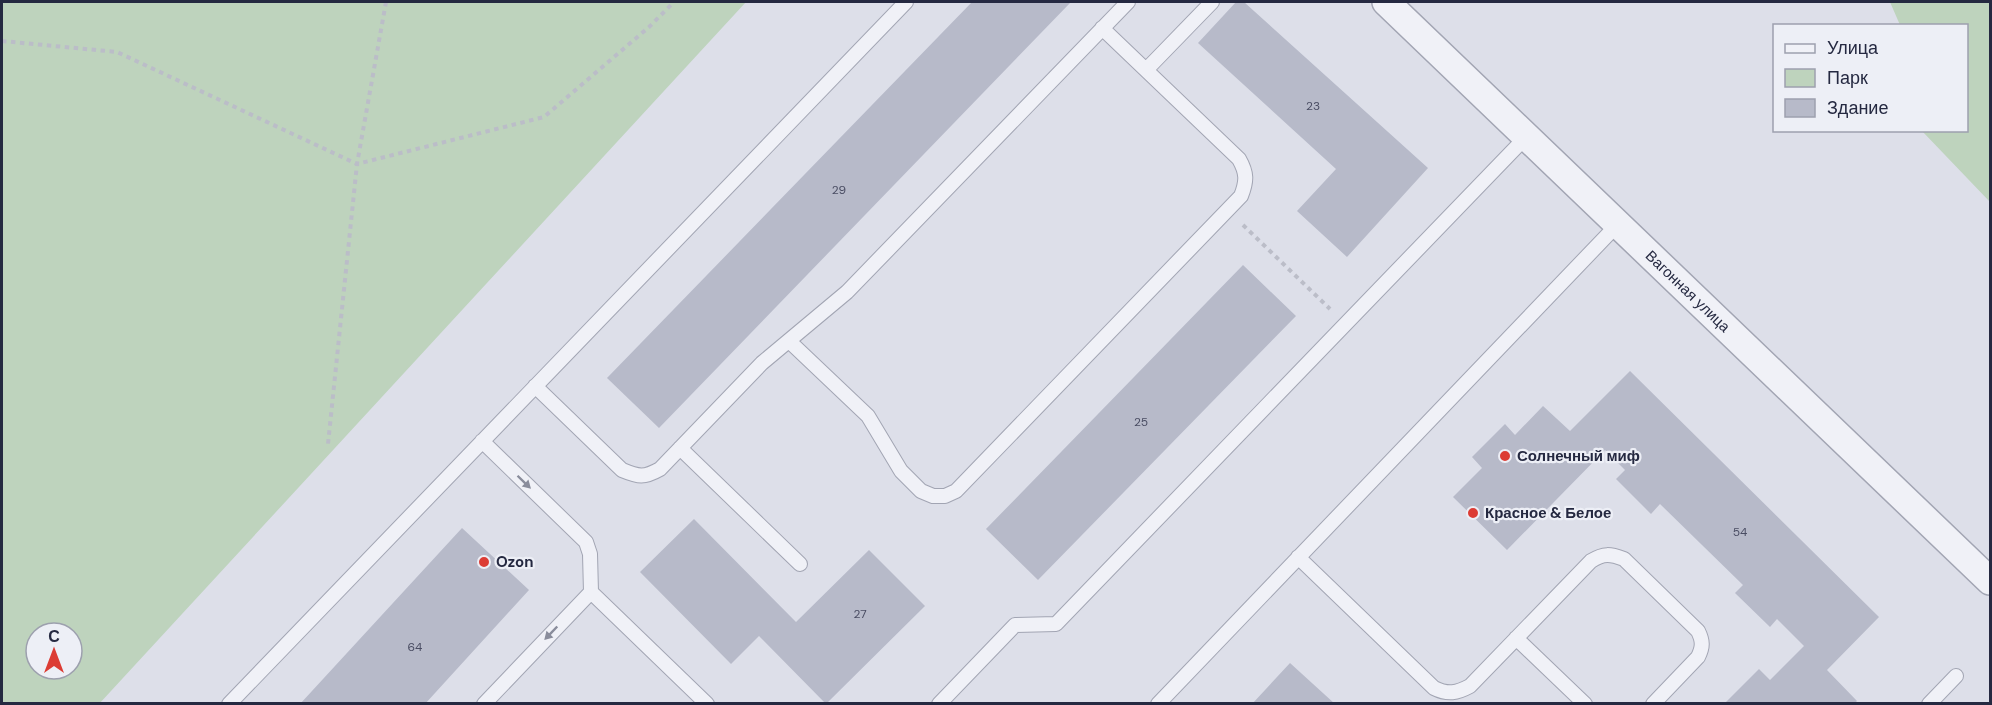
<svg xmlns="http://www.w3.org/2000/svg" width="1992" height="705" viewBox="0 0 1992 705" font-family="'DM Sans',sans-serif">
<rect width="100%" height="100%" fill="#dddfe9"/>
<path fill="#bed3bd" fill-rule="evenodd" d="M2,2H746L99,704L2,703ZM36,633H72V669H36Z
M1890,2H1990V202L1922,131L1966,130V26L1900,25Z"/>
<path fill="#b7bac9" d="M972,2H1071L659,428L607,378Z
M1236,2H1244L1428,168L1347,257L1297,211L1336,169L1198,43Z
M1243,265L1296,316L1038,580L986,529Z
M1630,371L1879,617L1827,670L1857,701L1854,704L1726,702L1759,669L1770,680L1804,646L1777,619L1770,627L1735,593L1743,585L1660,504L1651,514L1616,479L1625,470L1605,450L1507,550L1453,497L1482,468L1472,457L1505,424L1515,435L1543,406L1570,431Z
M694,519L796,622L869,550L925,606L826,704L759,636L731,664L640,572Z
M462,528L529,590L425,704H300Z
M1290,663L1335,704H1252Z"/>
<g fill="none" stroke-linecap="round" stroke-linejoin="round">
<defs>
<path id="service" d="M1146,70L1212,2
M789,341L868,416L901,471L921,491L933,496H945L956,491L1241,196C1247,181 1247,173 1239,159L1102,28
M535,386L622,470C639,477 644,478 660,469L762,363L847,292L1128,2
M482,441L586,542L590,554L591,592L484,704
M680,448L800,564
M1298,557L1434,688C1448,695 1457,693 1470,686L1591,561C1604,553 1610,554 1624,559L1698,631C1703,641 1703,647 1698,657L1653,704
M591,592L707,704
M1516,638L1585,704
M229,704L906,2
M939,704L1015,625L1056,624L1527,136
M1158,704L1618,224
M1929,704L1956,676"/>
<g id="minor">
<path id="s1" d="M1386,2L1990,581"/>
</g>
</defs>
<use href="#service" stroke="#a2a5b3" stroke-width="16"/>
<use href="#minor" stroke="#a2a5b3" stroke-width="30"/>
<path stroke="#bbbdc8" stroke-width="4" stroke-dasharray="4.5 4.5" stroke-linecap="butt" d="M386,2L357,164L544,117L649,27L674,2
M2,41L117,52L357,164L328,444
M1243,225L1330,309"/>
<use href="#service" stroke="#f0f1f7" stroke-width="14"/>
<use href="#minor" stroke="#f0f1f7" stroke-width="27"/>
</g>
<defs><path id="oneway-solid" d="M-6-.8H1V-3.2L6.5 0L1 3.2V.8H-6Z" transform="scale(1.5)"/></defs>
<g fill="#8a8d9c">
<use href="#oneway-solid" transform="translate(524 482) rotate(44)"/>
<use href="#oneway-solid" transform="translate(551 633) rotate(134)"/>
</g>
<g fill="#dc3c34" stroke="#edeff6" stroke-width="2">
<circle cx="1505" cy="456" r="6"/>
<circle cx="1473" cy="513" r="6"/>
<circle cx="484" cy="562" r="6"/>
</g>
<g text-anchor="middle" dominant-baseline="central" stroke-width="4.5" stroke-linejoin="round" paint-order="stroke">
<g font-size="12" fill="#4a4d63">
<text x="1313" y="106">23</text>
<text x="839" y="190">29</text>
<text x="1141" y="422">25</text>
<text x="1740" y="532">54</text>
<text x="860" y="614">27</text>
<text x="415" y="647">64</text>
</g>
<g font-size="15" fill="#252941" stroke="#edeff6">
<text stroke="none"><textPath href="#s1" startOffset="418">Вагонная улица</textPath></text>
</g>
<g font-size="15" font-weight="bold" fill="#252941" stroke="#edeff6" text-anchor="start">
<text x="1517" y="456">Солнечный миф</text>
<text x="1485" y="513">Красное &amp; Белое</text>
<text x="496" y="562">Ozon</text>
</g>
</g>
<rect width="1992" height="705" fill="none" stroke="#252941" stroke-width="6"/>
<rect x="1773" y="24" width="195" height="108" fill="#edeff6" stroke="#9da0ae" stroke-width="1.5"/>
<rect x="1785" y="44" width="30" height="9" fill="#f0f1f7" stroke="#9da0ae" stroke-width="1.5"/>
<text x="1827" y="54" font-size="18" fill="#252941">Улица</text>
<rect x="1785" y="69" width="30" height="18" fill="#bed3bd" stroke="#9da0ae" stroke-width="1.5"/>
<text x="1827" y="84" font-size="18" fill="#252941">Парк</text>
<rect x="1785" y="99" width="30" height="18" fill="#b7bac9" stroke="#9da0ae" stroke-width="1.5"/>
<text x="1827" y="114" font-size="18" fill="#252941">Здание</text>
<g transform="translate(54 651)"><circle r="28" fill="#edeff6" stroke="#9da0ae" stroke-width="1.5"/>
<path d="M0-4.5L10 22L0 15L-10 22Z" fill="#dc3c34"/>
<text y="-9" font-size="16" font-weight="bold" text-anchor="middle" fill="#252941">С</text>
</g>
</svg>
